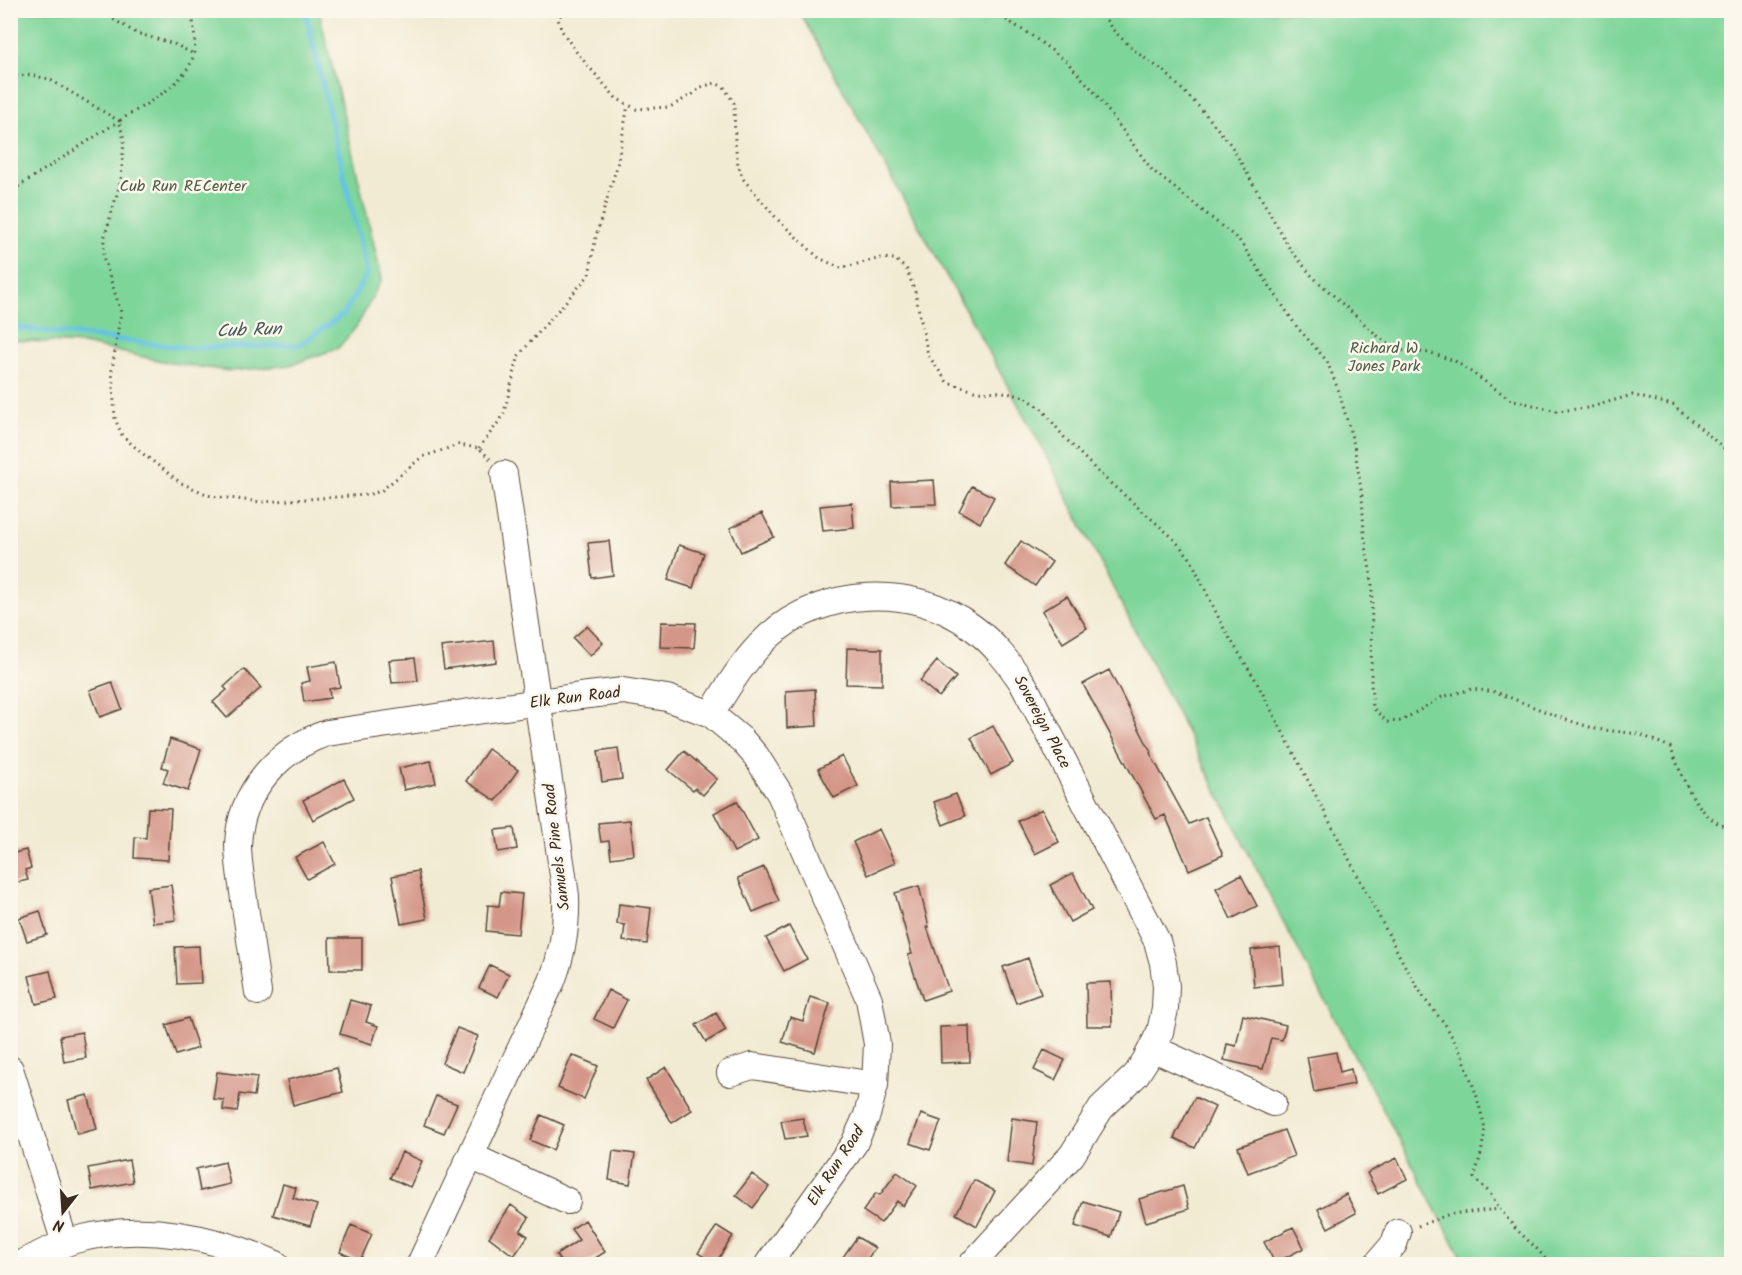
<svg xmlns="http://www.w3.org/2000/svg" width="1742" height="1275" viewBox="0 0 1742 1275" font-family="Kalam,sans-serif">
<rect width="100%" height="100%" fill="#fbf7ec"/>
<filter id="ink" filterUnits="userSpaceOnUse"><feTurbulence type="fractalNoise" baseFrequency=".0167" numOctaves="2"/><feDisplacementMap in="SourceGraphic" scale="12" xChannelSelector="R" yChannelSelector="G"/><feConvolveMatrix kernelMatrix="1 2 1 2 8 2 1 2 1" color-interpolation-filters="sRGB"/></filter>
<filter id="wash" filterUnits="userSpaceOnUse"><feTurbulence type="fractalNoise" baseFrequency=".008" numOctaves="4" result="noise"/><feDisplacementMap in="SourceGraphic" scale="24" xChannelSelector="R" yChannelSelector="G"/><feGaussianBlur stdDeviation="1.35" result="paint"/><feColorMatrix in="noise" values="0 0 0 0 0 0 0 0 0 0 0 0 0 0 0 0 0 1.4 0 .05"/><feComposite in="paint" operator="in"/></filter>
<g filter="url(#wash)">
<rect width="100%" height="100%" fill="#f2ebd4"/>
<path fill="#7ed59a" stroke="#5c805c" stroke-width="1.5" d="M10,11H319L382,279L357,326L338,348L290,365L230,371L172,363L83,344L11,340Z
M799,11H1731V1264H1465L1284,923L1039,442Z"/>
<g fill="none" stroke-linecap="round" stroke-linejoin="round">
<path stroke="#64c2e2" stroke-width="5" d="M10,327L189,348L299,345L344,314L367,273L305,10"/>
</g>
<g id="blocks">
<path fill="#d49688" d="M934,480L936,504L892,506L891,482Z
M972,486L994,497L980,523L959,511Z
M852,503L854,528L823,531L820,506Z
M762,513L774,537L741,552L730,528Z
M609,541L613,575L592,578L588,543Z
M1021,541L1052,562L1035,586L1005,565Z
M679,545L704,553L693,588L668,580Z
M1067,596L1087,628L1063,643L1042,611Z
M661,622L696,623L694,648L660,647Z
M587,626L603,643L590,656L573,638Z
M494,641L496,662L444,669L441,647Z
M847,648L882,649V685L846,684Z
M415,658L418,681L392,683L389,660Z
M937,661L956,677L939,697L920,681Z
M336,662L340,687L329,689L330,698L304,702L301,683L310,681L307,667Z
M244,669L261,688L227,718L213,702L227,690L224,687Z
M1109,670L1151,752L1150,753L1189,824L1206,817L1223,855L1189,870L1165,815L1156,819L1083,684Z
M112,682L122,709L100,717L90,690Z
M815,689L817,726L787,728L786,691Z
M993,726L1013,763L991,775L971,738Z
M170,739L201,749L188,791L163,783L168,769L162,767Z
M618,748L622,779L602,782L598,751Z
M488,749L518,770L496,801L466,781Z
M684,751L717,779L703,795L695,788L693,790L668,770Z
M842,756L858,786L834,798L818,769Z
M431,761L436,783L404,790L399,768Z
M344,779L354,798L313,820L303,800Z
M956,794L965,816L943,825L934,802Z
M737,801L758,840L734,852L714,813Z
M148,808L171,809L168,860L134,858L135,837L146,838Z
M1042,809L1059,842L1035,854L1018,821Z
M630,820L634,855L611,858L609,841L601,842L598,823Z
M514,828L517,849L498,852L495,830Z
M879,829L895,863L868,875L853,842Z
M324,842L335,864L307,879L295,857Z
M26,850L31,868L25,870L28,880L10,884V854Z
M764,867L779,901L753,912L738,878Z
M418,871L427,919L401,924L392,876Z
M1073,873L1092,910L1070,922L1050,885Z
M1241,875L1257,906L1231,919L1216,888Z
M171,885L176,920L153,923L148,888Z
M919,886L929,927H927L949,991L923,1000L908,955L912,954L895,893Z
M501,892L522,894L518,934L486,931L488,905L499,906Z
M619,904L651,908L647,944L623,941L625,925L617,924Z
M40,911L47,935L27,941L19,918Z
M789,926L807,959L784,971L766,938Z
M329,938H362V970H330Z
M199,946L201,983L177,984L175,947Z
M1280,947L1283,984L1254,987L1251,950Z
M1028,958L1041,994L1016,1003L1003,967Z
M490,965L509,974L498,997L479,988Z
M50,971L57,999L36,1004L29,976Z
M1111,982L1112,1026H1087L1086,983Z
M608,990L627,1000L613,1028L594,1019Z
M810,997L830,1003L815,1052L782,1042L790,1017L803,1021Z
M350,1000L371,1006L366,1022L378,1026L372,1044L340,1034Z
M716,1013L726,1030L706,1042L696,1025Z
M1243,1015L1286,1025L1282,1040L1271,1038L1263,1069L1224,1060L1227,1044L1236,1046Z
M188,1018L198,1048L176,1055L166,1025Z
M969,1026L970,1062L941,1063L940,1027Z
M457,1028L478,1036L463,1072L442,1063Z
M82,1032L86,1058L64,1062L60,1036Z
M1044,1050L1065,1060L1055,1080L1034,1070Z
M1336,1052L1340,1072L1351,1069L1354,1084L1314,1092L1307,1057Z
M572,1055L598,1066L584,1099L558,1088Z
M666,1067L692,1110L672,1123L646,1080Z
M337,1068L343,1092L293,1105L287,1080Z
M217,1072L257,1077L254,1096L240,1094L237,1112L223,1110L224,1100L213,1099Z
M88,1095L97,1129L77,1134L68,1100Z
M436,1096L457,1104L444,1133L424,1125Z
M1195,1097L1215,1107L1195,1148L1174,1138Z
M921,1114L941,1121L930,1150L910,1143Z
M541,1115L564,1125L553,1150L530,1140Z
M803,1118L807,1136L785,1139L781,1121Z
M1012,1118L1037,1122L1032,1166L1007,1162Z
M1284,1130L1294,1156L1248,1173L1238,1147Z
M613,1151L635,1154L630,1184L609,1180Z
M402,1152L422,1161L410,1187L390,1178Z
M1397,1158L1407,1179L1378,1194L1367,1173Z
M129,1160L133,1182L92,1190L88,1168Z
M225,1162L230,1184L200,1191L196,1169Z
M897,1172L917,1186L903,1206L897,1201L881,1223L863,1211L876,1193L880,1195Z
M752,1174L769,1187L753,1208L736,1195Z
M974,1180L995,1191L977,1226L956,1214Z
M283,1184L296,1188L293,1198L317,1205L310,1226L273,1215Z
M1183,1186L1189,1209L1146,1222L1139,1199Z
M1346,1194L1356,1213L1328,1228L1318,1209Z
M1083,1201L1119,1212L1111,1237L1075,1226Z
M511,1205L529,1218L520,1231L528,1236L514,1256L489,1237Z
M585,1220L605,1252L586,1264H562L556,1255L579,1240L571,1229Z
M351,1225L372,1234L360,1261L340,1252Z
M717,1226L733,1236L715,1264L698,1253Z
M1293,1227L1304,1248L1275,1263L1264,1242Z
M857,1237L875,1248L864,1264H838Z"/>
</g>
</g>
<g filter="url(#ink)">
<use href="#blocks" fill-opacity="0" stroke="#564739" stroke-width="1.5"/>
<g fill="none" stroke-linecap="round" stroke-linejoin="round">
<defs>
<path id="minor" d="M711,714C728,687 744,659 768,637C822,587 914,583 972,627C994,643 1009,663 1024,685L1157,941L1163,963L1166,986L1165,1009L1160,1032L1145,1061L1136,1075L1101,1108L1072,1155L972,1264
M258,992C253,961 249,931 244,900C242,882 238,863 238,845C240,792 278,749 327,733L580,696L623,691L667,698L711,714L742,740L756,756L780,794L869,999L877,1044L875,1085L867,1115L854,1144L768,1264
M1152,1048L1273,1103
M10,1069L65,1243
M730,1073L752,1066L875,1085
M471,1156L567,1201
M20,1264C39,1255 58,1244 79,1239C144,1222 216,1237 276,1264
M420,1264L552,981C563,953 567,926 566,896L504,474
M1377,1264L1394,1244L1398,1232"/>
</defs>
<use href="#minor" stroke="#564739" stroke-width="28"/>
<path stroke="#564739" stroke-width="3" stroke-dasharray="1.5 4.5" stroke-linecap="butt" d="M98,10L136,33L174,44L194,54
M192,10C193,25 197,43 193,57C185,85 142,106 119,121L124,140L121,180L104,239L103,256L121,312L112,370L115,419L122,435L138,450L181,483L211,496L261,502L367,495L381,491L422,457L458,445L479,448L490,459
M564,10L558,19L562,31L577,53L616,98L636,109L670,107L693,94L701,87L715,83L724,87L734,103L735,142L738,165L744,180L778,220L819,258L841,268L881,258L895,259L907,270L915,292L928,355L947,382L974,391L1003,392L1025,397L1042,409L1064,437L1100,474L1172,537L1190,558L1224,629L1255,679L1407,970L1426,1001L1445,1024L1463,1057L1477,1097L1485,1128L1481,1154L1474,1178L1489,1192L1500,1209
M991,10L1032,36L1066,61L1092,89L1152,170L1239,240L1297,327L1327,361L1339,392L1354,445L1362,495L1364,534L1372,582L1371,683L1373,708L1387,722L1401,721L1442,697L1472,689L1496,692L1564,719L1596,729L1639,734L1670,747C1685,781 1694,816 1732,830
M1100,10L1112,29L1136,52L1165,72L1202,110L1231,145L1290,249L1312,276L1380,338L1398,350L1431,353L1455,361L1510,399L1556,411L1588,408L1632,395L1673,405L1732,455
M10,76L30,75L49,79L119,121L10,192
M479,448L503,416L519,355L589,275L596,236L617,166L628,105
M1418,1226L1450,1214L1500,1209L1515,1228L1538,1250L1550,1264"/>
<use href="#minor" stroke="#fff" stroke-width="26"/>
</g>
</g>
<g text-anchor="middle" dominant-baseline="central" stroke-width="5" stroke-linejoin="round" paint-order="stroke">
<g font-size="16" fill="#4f5d43" stroke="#fbf7ec">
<text x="183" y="186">Cub Run RECenter</text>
<text x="1384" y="348">Richard W<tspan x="1384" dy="18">Jones Park</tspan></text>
</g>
<g font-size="16" fill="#3b2a1e" stroke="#fbf7ec">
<text transform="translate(575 698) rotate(-7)">Elk Run Road</text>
<text transform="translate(1042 722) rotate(62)">Sovereign Place</text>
<text transform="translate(557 847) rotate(-97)">Samuels Pine Road</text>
<text transform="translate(836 1166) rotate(-57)">Elk Run Road</text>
</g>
<g font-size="18" font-style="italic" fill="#475859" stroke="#fbf7ec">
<text transform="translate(249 331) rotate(-2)">Cub Run</text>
</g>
</g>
<rect width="1742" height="1275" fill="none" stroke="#fbf7ec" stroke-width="36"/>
<g transform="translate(63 1212) rotate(197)" stroke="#fbf7ec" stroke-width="4.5" paint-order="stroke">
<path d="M0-4.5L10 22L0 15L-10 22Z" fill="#3b2a1e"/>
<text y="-9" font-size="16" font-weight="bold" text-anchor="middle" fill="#3b2a1e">N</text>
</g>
</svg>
